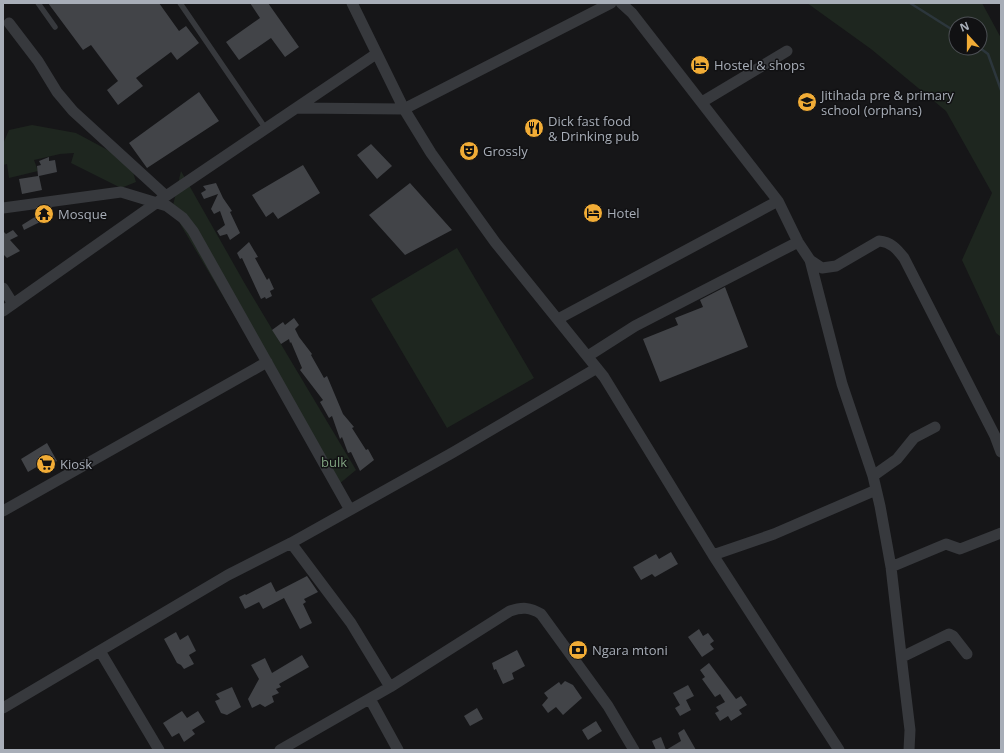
<svg xmlns="http://www.w3.org/2000/svg" width="1004" height="753" viewBox="0 0 1004 753" font-family="'Open Sans',sans-serif">
<rect width="100%" height="100%" fill="#161618"/>
<path fill="#1e261f" fill-rule="evenodd" d="M807,3H982L1001,38V337L996,333L962,260L992,193L946,111L871,49ZM956,24H980V48H956Z
M32,125L76,133L130,162L136,182L121,188L71,163L74,153L60,154L34,160L38,171L9,178L7,164L3,165V144L9,130Z
M181,171L245,284L356,470L333,489L249,340L172,210Z
M457,248L534,378L447,428L371,299Z"/>
<g fill="none" stroke-linecap="round" stroke-linejoin="round">
<path stroke="#2c363c" stroke-width="2.5" d="M910,3L956,32
M980,48L988,54L1001,90"/>
</g>
<path fill="#424448" d="M48,3H159L179,31L186,26L199,43L177,60L171,52L136,78L143,86L118,105L107,90L118,81L91,45L83,50Z
M250,3H268L299,47L285,57L271,38L239,60L226,42L260,18Z
M199,92L219,121L147,168L129,143Z
M371,144L392,166L377,179L357,155Z
M49,157V161L55,160L57,172L39,176L42,190L22,194L19,179L38,176L37,166L41,165L39,161Z
M303,165L320,193L278,219L273,212L266,217L252,195Z
M216,183L223,198L232,211L230,212L240,233L230,240L227,234L220,236L217,231L225,225L220,211L214,214L211,209L218,194L204,199L201,193L206,190L203,186Z
M410,183L452,230L405,255L369,215Z
M46,210L50,217L24,230L22,225Z
M13,230L18,236L10,240L20,251L7,258L3,254V231L6,234Z
M249,242L258,257L255,258L267,280L269,278L274,289L270,291L272,296L266,299L265,297L261,299L242,258L240,259L237,253Z
M725,287L748,347L660,382L643,339L678,325L675,318L703,307L700,300Z
M294,318L299,325L295,329L299,337L312,354L311,355L324,378L327,376L343,414L354,427L352,428L366,450L368,449L374,460L360,471L351,452L348,453L342,437L340,439L332,416L329,418L320,402L323,400L300,370L302,368L291,342L290,343L289,339L281,344L272,330L283,322L285,325Z
M47,443L57,461L42,469L40,465L28,472L21,459Z
M671,552L678,564L655,577L652,574L641,580L633,567L656,554L659,559Z
M307,576L318,592L304,599L306,602L303,604L312,623L300,629L284,598L263,609L259,602L245,609L239,597L245,594L246,595L271,582L276,592Z
M699,629L703,636L708,633L714,641L710,644L714,649L702,657L688,637Z
M176,632L180,640L188,635L196,651L189,655L194,664L184,669L181,665L177,663L164,639Z
M517,650L525,666L512,673L514,679L503,684L496,669L494,670L492,663Z
M302,655L309,667L279,684L281,687L276,689L279,693L272,696L274,702L265,707L260,704L252,708L248,699L259,679L251,665L265,658L272,673Z
M709,663L736,699L741,696L747,705L739,710L742,714L731,721L728,716L720,721L715,713L719,711L716,707L725,702L720,694L715,697L702,679L705,677L700,670Z
M565,681L573,685L582,698L563,715L556,707L548,713L542,705L548,698L544,693L559,682L561,685Z
M688,685L694,696L686,700L691,710L680,716L675,708L680,705L673,693Z
M232,687L241,707L227,715L221,713L215,701L220,699L216,694Z
M477,708L483,719L470,726L464,716Z
M182,711L187,718L198,711L205,722L192,730L195,734L184,742L179,733L172,737L163,723Z
M596,721L602,731L588,740L582,730Z
M684,729L696,750H666L681,741L678,733Z
M661,737L666,750H656L652,741Z"/>
<g fill="none" stroke-linecap="round" stroke-linejoin="round">
<path stroke="#37393d" stroke-width="5.5" d="M38,3L55,27
M180,3L266,129"/>
<path stroke="#37393d" stroke-width="11" d="M352,3L404,109L431,153L495,242L604,377L713,555L839,750
M621,3L632,13L778,201L798,242L810,260L822,268L836,266L879,241C891,242 897,249 904,258L995,436L1001,452
M9,23L38,61L57,92L73,111L166,196
M702,102L787,51
M297,108L404,109L611,3
M3,208L121,192L167,206L183,218L193,231L350,510
M810,260L842,384L873,476L880,506L891,567L903,672L910,730L909,750
M3,288L13,304
M3,311L166,196L376,54
M558,319L778,201
M588,356L635,326L798,242
M873,476L897,459L914,438L935,427
M3,511L267,362
M291,543L351,623L390,687
M713,555L774,534L876,490
M891,567L946,544L960,549L1001,533
M100,651L159,750
M902,657L949,634L953,636L967,654
M370,699L398,750
M3,708L228,575L291,543L452,453L597,368
M280,750L390,687L510,611C522,607 530,607 541,614L608,706L634,750"/>
</g>
<defs>
<symbol id="hotel-disc" viewBox="-11 -11 22 22"><circle r="9.5" fill="#f1ac36" stroke="#111113"/><path d="M-6-4.5h1.5V1H6V5H4.5V3h-9V5H-6ZM-4 0a1.8 1.8 0 1 1 3.6 0ZM.5 0V-2.5h3Q6-2.5 6 0Z" fill="#111"/></symbol>
<symbol id="school-disc" viewBox="-11 -11 22 22"><circle r="9.5" fill="#f1ac36" stroke="#111113"/><path d="M0-5L7-2L0 1L-7-2ZM-4 1L0 2.5L4 1V4Q0 6-4 4Z" fill="#111"/></symbol>
<symbol id="restaurant-disc" viewBox="-11 -11 22 22"><circle r="9.5" fill="#f1ac36" stroke="#111113"/><path d="M-5-6h1v4h1v-4h1v4h1v-4h1v5L-1.5 .5V6h-2V.5L-5-1ZM5-6V6H3V1.5H1.5Q1.5-4 5-6Z" fill="#111"/></symbol>
<symbol id="theatre-disc" viewBox="-11 -11 22 22"><circle r="9.5" fill="#f1ac36" stroke="#111113"/><path d="M-5-5.5Q0-4 5-5.5V0Q5 5 0 6Q-5 5-5 0ZM-3.3-2.5H-1v1.5H-3.3ZM1-2.5H3.3v1.5H1ZM-2.8 1Q0 5.5 2.8 1Z" fill="#111"/></symbol>
<symbol id="temple-disc" viewBox="-11 -11 22 22"><circle r="9.5" fill="#f1ac36" stroke="#111113"/><path d="M0-6L5-2H3V0L6.5 2.5H4V6H1.5V3h-3V6H-4V2.5H-6.5L-3 0V-2H-5Z" fill="#111"/></symbol>
<symbol id="supermarket-disc" viewBox="-11 -11 22 22"><circle r="9.5" fill="#f1ac36" stroke="#111113"/><path d="M-6-5.5h2.5l.6 2H6L4.5 2H-2.5L-4.4-4H-6ZM-1.5 3.2a1.3 1.3 0 1 0 .1 0ZM3 3.2a1.3 1.3 0 1 0 .1 0Z" fill="#111"/></symbol>
<symbol id="bank-disc" viewBox="-11 -11 22 22"><circle r="9.5" fill="#f1ac36" stroke="#111113"/><path d="M-6-4H6V4H-6ZM0-2.3a2.3 2.3 0 1 0 0 4.6a2.3 2.3 0 1 0 0-4.6Z" fill="#111"/></symbol>
</defs>
<g fill-rule="evenodd">
<use href="#hotel-disc" x="689" y="54" width="22" height="22"/>
<use href="#school-disc" x="796" y="91" width="22" height="22"/>
<use href="#restaurant-disc" x="523" y="117" width="22" height="22"/>
<use href="#theatre-disc" x="458" y="140" width="22" height="22"/>
<use href="#hotel-disc" x="582" y="202" width="22" height="22"/>
<use href="#temple-disc" x="33" y="203" width="22" height="22"/>
<use href="#supermarket-disc" x="35" y="453" width="22" height="22"/>
<use href="#bank-disc" x="567" y="639" width="22" height="22"/>
</g>
<g text-anchor="middle" dominant-baseline="central" stroke-width="3" stroke-linejoin="round" paint-order="stroke">
<g font-size="13" fill="#a8aeb8" stroke="#111113" text-anchor="start">
<text x="714" y="65">Hostel &amp; shops</text>
<text x="821" y="95">Jitihada pre &amp; primary<tspan x="821" dy="15">school (orphans)</tspan></text>
<text x="548" y="121">Dick fast food<tspan x="548" dy="15">&amp; Drinking pub</tspan></text>
<text x="483" y="151">Grossly</text>
<text x="607" y="213">Hotel</text>
<text x="58" y="214">Mosque</text>
<text x="60" y="464">Kiosk</text>
<text x="592" y="650">Ngara mtoni</text>
</g>
<g font-size="13" fill="#80a381" stroke="#111113">
<text x="334" y="462">bulk</text>
</g>
</g>
<rect width="1004" height="753" fill="none" stroke="#a8aeb8" stroke-width="8"/>
<g transform="translate(968 36) rotate(339)"><circle r="19" fill="#111113" stroke="#4d5055"/>
<path d="M0-3L7 15L0 10L-7 15Z" fill="#f1ac36"/>
<text y="-6" font-size="11" font-weight="bold" text-anchor="middle" fill="#a8aeb8">N</text>
</g>
</svg>
